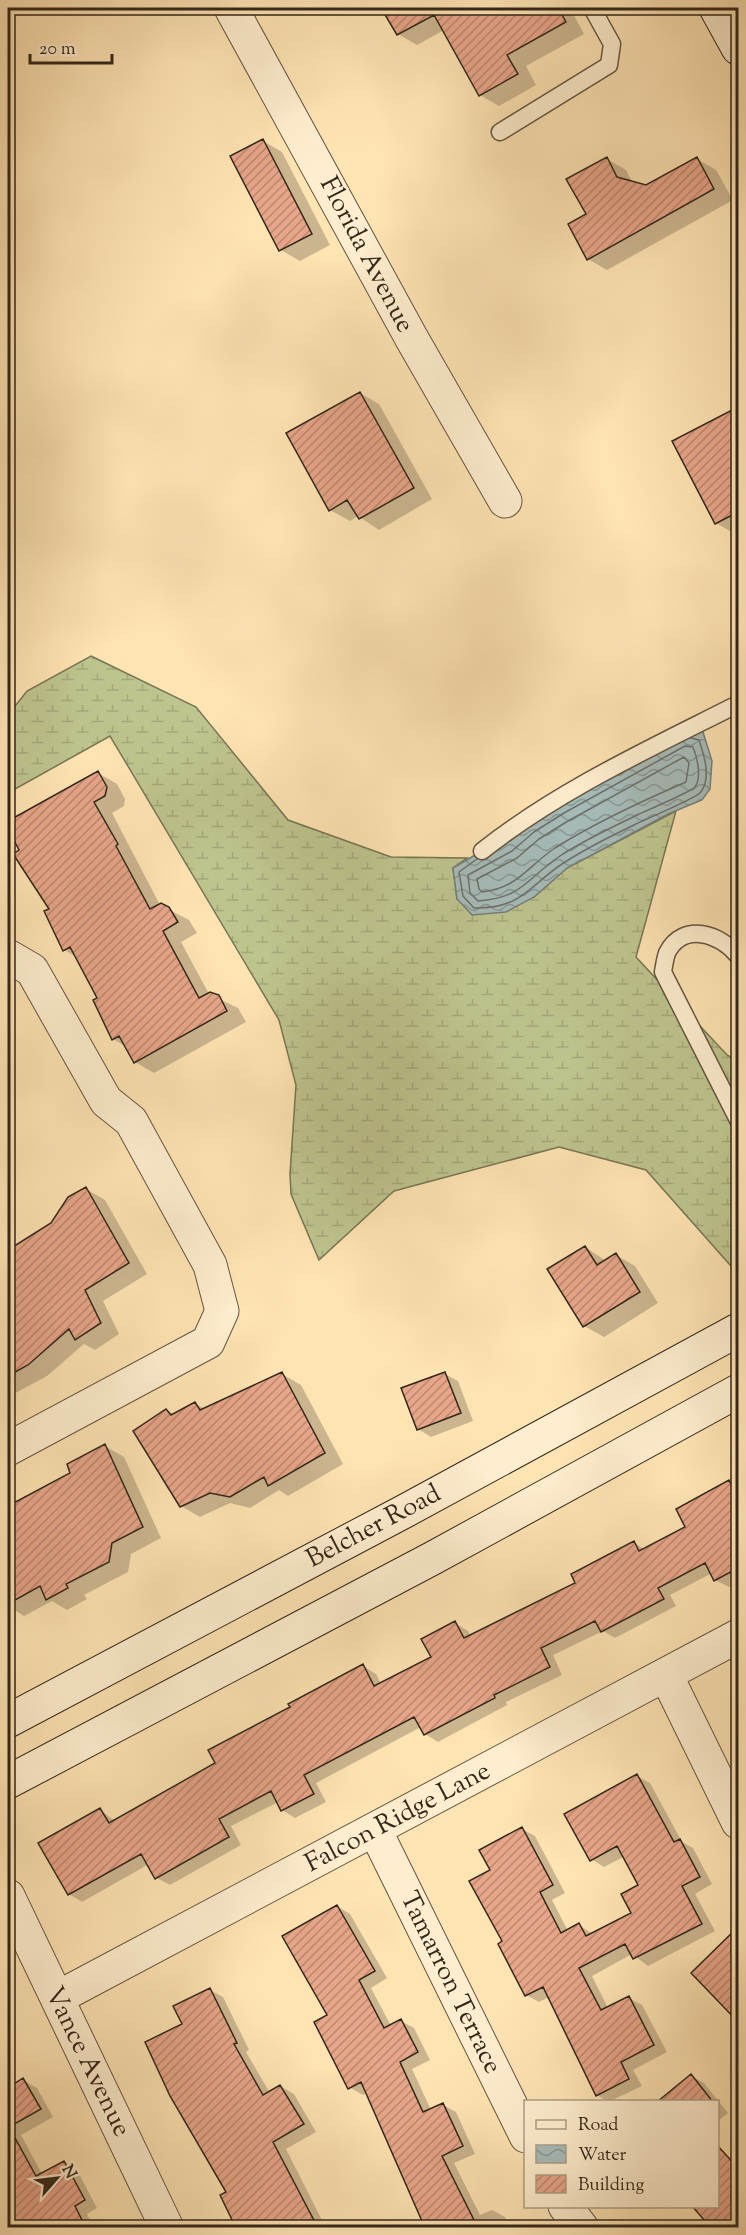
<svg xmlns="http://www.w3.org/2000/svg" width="746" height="2235" viewBox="0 0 746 2235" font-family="'Sorts Mill Goudy',serif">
<defs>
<pattern id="wetland-marsh" width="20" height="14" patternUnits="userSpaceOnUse" patternTransform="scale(1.5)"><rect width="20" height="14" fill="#bec48e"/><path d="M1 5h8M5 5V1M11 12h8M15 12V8" fill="none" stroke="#a4a87a"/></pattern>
<pattern id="water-waves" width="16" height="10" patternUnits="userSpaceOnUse" patternTransform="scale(1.5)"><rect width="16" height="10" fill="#a6bbb9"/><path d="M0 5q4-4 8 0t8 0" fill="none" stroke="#889896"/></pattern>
<pattern id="building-hatch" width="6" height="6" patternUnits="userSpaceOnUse" patternTransform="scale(1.5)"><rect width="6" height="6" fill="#e7a589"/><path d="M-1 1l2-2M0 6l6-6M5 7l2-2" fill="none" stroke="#bc866f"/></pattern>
</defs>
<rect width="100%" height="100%" fill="#fee3b3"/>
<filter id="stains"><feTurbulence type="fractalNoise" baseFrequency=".00333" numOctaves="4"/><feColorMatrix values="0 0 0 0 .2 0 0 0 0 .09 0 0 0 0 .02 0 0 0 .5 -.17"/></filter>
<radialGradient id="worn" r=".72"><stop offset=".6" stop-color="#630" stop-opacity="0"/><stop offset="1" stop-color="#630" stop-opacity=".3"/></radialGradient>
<path fill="url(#wetland-marsh)" stroke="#787554" stroke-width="1.5" d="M91,656L196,707L288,820L391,857L467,858L453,868L457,899L534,897L567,868L676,811L636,957L727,1055L738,1061V1274L646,1170L559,1147L394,1191L319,1260L291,1194L290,1174L296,1085L279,1020L110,736L8,793V715L27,691Z"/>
<path fill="url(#water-waves)" stroke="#777f79" stroke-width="1.5" d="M683,732H703L712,761L710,789L702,800L668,814L567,868L534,897L506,912L472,915L457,899L453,868Z"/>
<path fill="#0003" d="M383,8H570L584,34L526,66L536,85L499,106L480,95L444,30L417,45L398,34Z
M263,141L282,152L330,245L300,261L281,250Z
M607,159L626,170L633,183L647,187L697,159L716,170L733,200L607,270L588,259V214Z
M360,393L379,404L432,499L379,530L358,516L350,521L330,510Z
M738,409V532L735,534L716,523L674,442Z
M98,773L117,784L125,799L124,806L112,813L160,905L189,920L197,933L181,942L209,994L238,1008L246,1022L154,1073L135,1062L125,1046L113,1039L99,999L76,957L65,950L51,910L8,826V823Z
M86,1189L105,1200L147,1274L103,1301L119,1334L95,1350L84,1344L47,1376L8,1397V1252L52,1224Z
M585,1247L606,1261L616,1255L635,1266L658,1303L604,1337L584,1326L549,1269Z
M282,1374L301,1385L343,1464L288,1496L279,1490L250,1508L230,1503L200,1517L181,1506L167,1410L174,1415L195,1404L205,1409Z
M445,1374L458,1381L473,1421L431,1437L418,1429Z
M105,1446L124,1457L161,1538L131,1554L128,1572L84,1595L87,1599L67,1610L52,1601L24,1616L8,1606V1508L72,1474Z
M738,1477V1582L729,1587L715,1580L712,1573L670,1595L676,1606L615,1638L603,1631L553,1655L562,1675L506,1702L507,1705L438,1742L425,1734L421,1727L316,1783L326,1802L295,1818L282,1810L278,1802L231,1826L241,1845L170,1885L157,1878L149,1864L82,1902L69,1894L100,1810L115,1821L217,1764L292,1708L363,1666L376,1674L381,1684L433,1658L455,1623L468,1631L471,1636L577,1584L634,1543L646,1550L687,1527L678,1510Z
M637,1776L650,1783L682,1842L693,1848L712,1884L695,1894L715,1931L648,1966L632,1954L592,1976L608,2008L629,1998L642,2005L667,2052L633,2070L642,2086L608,2102L597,2095L549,1997L539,2002L526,1995L504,1942L492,1870L522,1829L535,1836L565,1893L552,1900L568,1931L579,1925L593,1934L633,1913L640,1885L625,1856L604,1867L591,1859Z
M337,1906L350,1914L387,1978L371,1988L391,2026L401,2021L414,2028L430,2060L412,2069L431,2110L443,2105L456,2112L475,2154L454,2163L480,2215L492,2210L505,2217L510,2228H427L368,2092L363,2095L349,2087L329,2016Z
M735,1933L738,1935V2022L693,1973Z
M210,1990L223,1997L249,2050L246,2052L270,2093L280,2086L294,2094L316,2132L286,2149L326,2228H238L184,2025Z
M691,2076L704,2083L728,2113L718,2121V2102H659Z
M23,2080L37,2088L53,2117L21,2135L42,2174L64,2163L77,2170L97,2208L87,2214L94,2228H8V2089Z
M724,2154L738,2163V2228H713Z"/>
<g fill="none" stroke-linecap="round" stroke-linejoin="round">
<path stroke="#6c706a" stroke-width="1.5" d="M685,746L693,747C697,757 702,777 695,787C692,791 646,811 637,815C611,828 584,840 560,856C527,878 523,898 478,901L470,893L468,875L512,851L534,832L564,813Z
M684,757L689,763L686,782C642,801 596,822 555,848C528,866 518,888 482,892L479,889L477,879L517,858L539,839L568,821Z
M477,859L459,872L463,896L474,908C523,909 530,884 565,862C587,848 611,836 634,825C646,819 694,799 700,793C712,779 704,755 699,740L691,738"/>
</g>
<path fill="url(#building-hatch)" stroke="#31261a" stroke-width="1.5" d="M381,8H558L566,22L507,55L518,74L479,96L434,15L397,35Z
M263,139L312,234L279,251L230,156Z
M607,157L617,177L646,185L697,157L714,189L587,260L568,224L586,214L566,179Z
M360,392L414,488L359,519L347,500L329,511L286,433Z
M738,407V512L715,524L672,441Z
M98,771L107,787L105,796L94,802L118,844L116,846L150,909L161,903L169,907L178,922L163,931L199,998L210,992L219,995L227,1011L134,1063L119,1036L112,1040L93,1000L97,998L70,947L63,951L44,911L49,909L13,854L19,850L8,829V821Z
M86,1187L129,1263L85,1290L101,1323L75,1340L69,1329L28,1365L8,1376V1250L51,1223L68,1197Z
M585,1246L597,1265L616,1253L640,1292L583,1327L547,1269Z
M282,1372L325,1453L268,1486L264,1477L230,1497L210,1493L180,1507L133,1431L166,1409L171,1415L195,1402L200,1410Z
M445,1372L461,1413L417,1430L401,1388Z
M105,1444L143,1527L112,1543L109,1562L66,1584L68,1588L46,1600L40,1586L8,1604V1506L70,1473L67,1464Z
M729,1480L738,1498V1568L714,1581L705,1563L658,1588L664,1599L601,1632L595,1621L541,1648L550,1667L494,1695L495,1698L424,1735L414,1717L304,1775L314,1794L281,1811L271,1791L219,1819L229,1837L155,1879L141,1854L68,1895L38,1843L100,1808L109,1823L215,1763L208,1750L290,1707L288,1704L363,1664L374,1686L431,1657L421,1639L455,1621L464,1638L575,1583L571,1574L634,1541L639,1551L685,1527L676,1509Z
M637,1774L674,1842L680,1839L700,1877L682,1886L702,1924L633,1959L625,1944L579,1968L601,2010L629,1996L654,2045L621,2062L629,2079L596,2096L543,1987L525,1996L498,1944L502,1941L469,1881L490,1870L479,1850L522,1827L553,1885L540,1892L561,1933L579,1923L586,1936L631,1913L621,1894L638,1885L617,1846L590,1861L564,1814Z
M337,1905L375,1971L359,1980L384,2028L401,2019L418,2052L400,2062L423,2112L443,2103L463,2146L442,2156L478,2228H425L361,2082L348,2089L314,2022L327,2015L282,1936Z
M738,1927V2022L691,1973Z
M210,1988L237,2043L234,2044L263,2095L280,2085L304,2124L273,2142L318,2228H236L220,2195L226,2192L170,2096L145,2042L182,2024L173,2006Z
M691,2074L713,2102H657Z
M23,2078L41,2109L9,2127L36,2176L64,2161L85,2200L75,2206L86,2228H8V2088Z
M717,2145L738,2168V2228H711L692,2206H717Z"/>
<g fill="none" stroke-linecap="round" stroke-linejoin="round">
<defs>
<path id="service" d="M500,132L609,65L612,44L592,8
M482,851C559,790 651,748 738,704
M738,956C721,934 683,921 667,953C665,959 664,966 663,972L738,1120"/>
<path id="minor" d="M231,8L412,339L505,501
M8,956L32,970L106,1101L131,1121L210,1265L222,1311L208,1342L8,1449
M666,1675L738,1822
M375,1830L526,2136
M8,1896L167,2228
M57,1998L738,1636
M565,2206L582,2228"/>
<path id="secondary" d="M716,8L738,48
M8,1721L405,1511L738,1330
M8,1782L433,1558L738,1391"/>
</defs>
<use href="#service" stroke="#645540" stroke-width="19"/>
<use href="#minor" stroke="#645540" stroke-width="35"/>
<use href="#secondary" stroke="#31261a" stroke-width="35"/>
<use href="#service" stroke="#feedce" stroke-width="16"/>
<use href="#minor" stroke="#feedce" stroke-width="33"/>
<use href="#secondary" stroke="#feedce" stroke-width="33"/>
</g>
<g text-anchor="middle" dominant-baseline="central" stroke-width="5" stroke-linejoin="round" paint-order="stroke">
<g font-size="26" fill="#31261a" stroke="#feedce">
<text transform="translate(366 255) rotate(62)">Florida Avenue</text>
<text transform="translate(374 1527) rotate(-28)">Belcher Road</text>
<text transform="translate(398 1818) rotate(-28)">Falcon Ridge Lane</text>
<text transform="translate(450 1983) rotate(64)">Tamarron Terrace</text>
<text transform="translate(87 2062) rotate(64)">Vance Avenue</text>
</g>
</g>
<rect width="746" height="2235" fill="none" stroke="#fee3b3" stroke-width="30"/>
<rect x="9" y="9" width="728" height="2217" fill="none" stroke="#31261a" stroke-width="3"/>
<rect x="15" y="15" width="716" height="2205" fill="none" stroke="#31261a" stroke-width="1.5"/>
<rect x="524" y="2100" width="195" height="108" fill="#feedce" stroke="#ac9d86" stroke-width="1.5"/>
<rect x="536" y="2120" width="30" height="9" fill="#feedce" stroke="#ac9d86" stroke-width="1.5"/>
<text x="578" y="2130" font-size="18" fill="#31261a">Road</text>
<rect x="536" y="2145" width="30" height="18" fill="url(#water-waves)" stroke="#ac9d86" stroke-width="1.5"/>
<text x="578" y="2160" font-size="18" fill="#31261a">Water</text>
<rect x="536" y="2175" width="30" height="18" fill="url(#building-hatch)" stroke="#ac9d86" stroke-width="1.5"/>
<text x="578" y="2190" font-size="18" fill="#31261a">Building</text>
<g transform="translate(57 2178) rotate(62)" stroke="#feedce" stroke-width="4.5" paint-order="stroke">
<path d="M0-4.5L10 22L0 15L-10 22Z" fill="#31261a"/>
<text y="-9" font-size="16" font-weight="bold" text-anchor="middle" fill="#31261a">N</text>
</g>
<path d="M30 54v9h82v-9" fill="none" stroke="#31261a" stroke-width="3"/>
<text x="39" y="54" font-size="18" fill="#31261a" stroke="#feedce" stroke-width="4.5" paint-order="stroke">20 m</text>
<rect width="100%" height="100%" filter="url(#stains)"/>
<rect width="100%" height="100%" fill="url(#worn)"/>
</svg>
